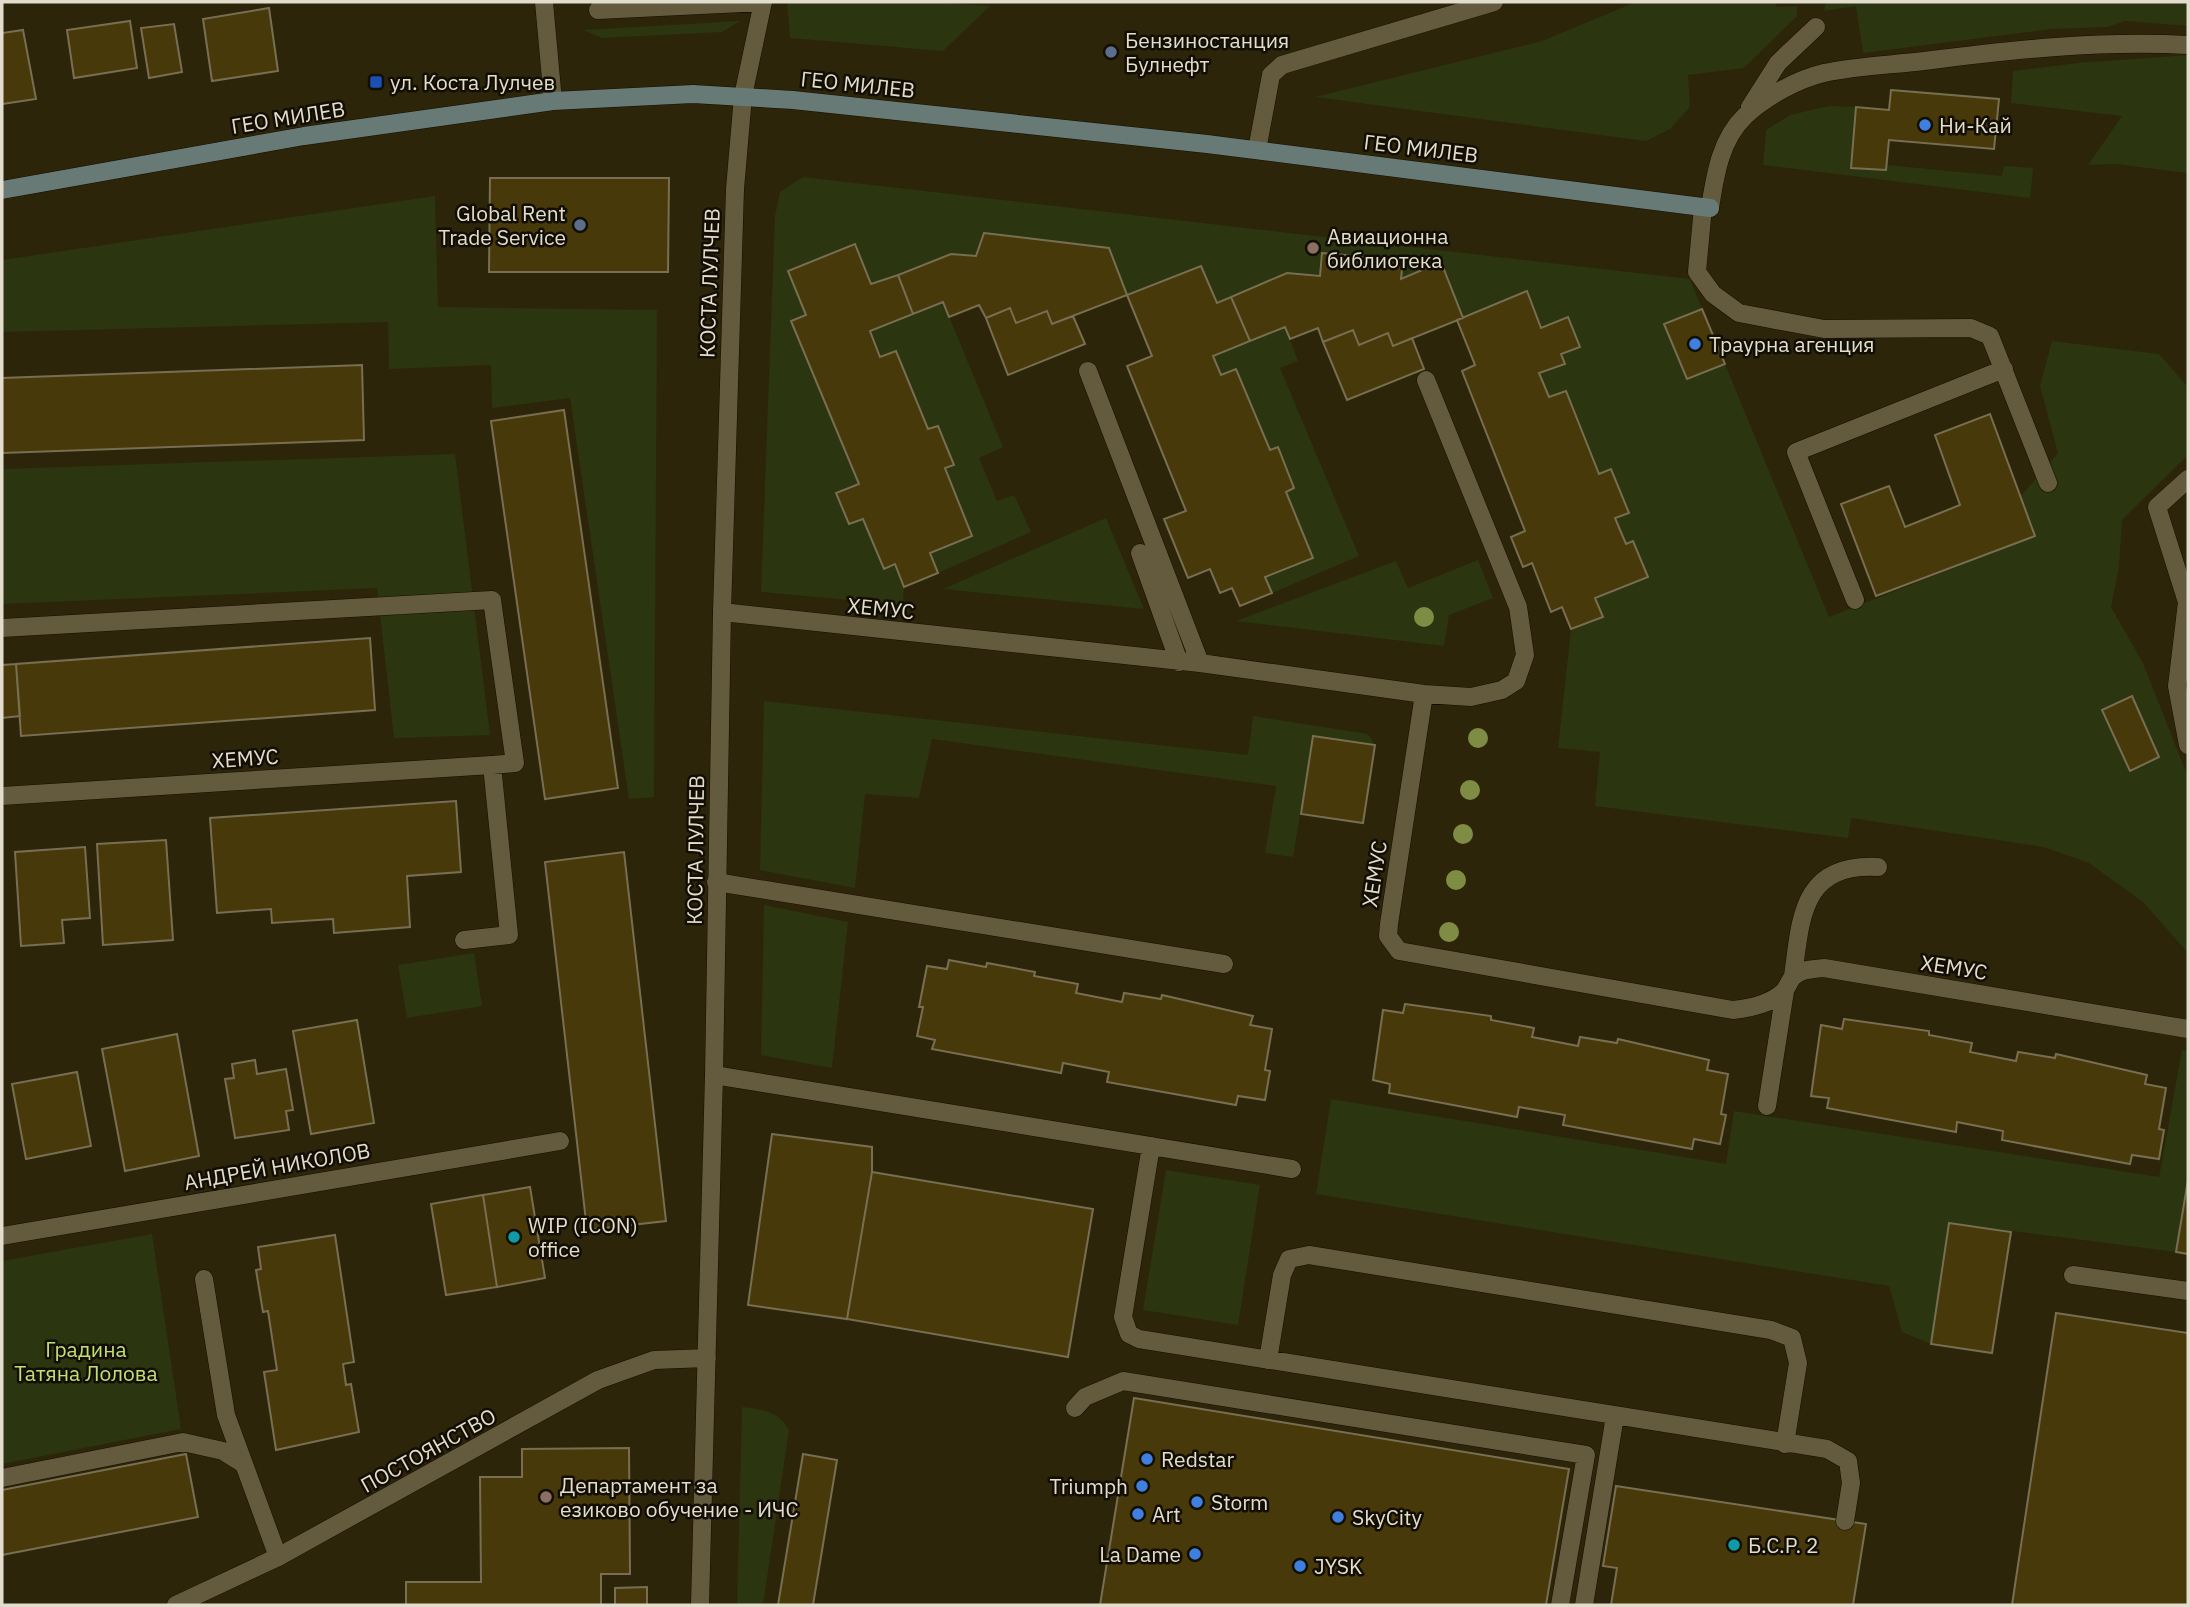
<svg xmlns="http://www.w3.org/2000/svg" width="2190" height="1607" viewBox="0 0 2190 1607" font-family="'IBM Plex Sans',sans-serif">
<rect width="100%" height="100%" fill="#2d250a"/>
<path fill="#2b350f" d="M787,2H929L990,6L943,51L790,38Z
M1636,2H1776V7L1797,6V16L1744,68L1688,75L1690,107L1670,129L1646,141L1315,97L1542,41Z
M1826,2H2188V26L2125,21L2107,27L2052,29L1863,53L1856,6L1824,11Z
M740,21L722,32L602,38L583,30Z
M2188,55V173L2115,164L2088,165L2122,116L2011,103L2013,71L2078,63Z
M1829,106L1856,107L1851,168L1886,170L1887,165L2002,176L2004,166L2033,168L2030,198L1763,165L1766,130L1790,115Z
M803,177L1690,279L1702,309L1665,325L1687,379L1725,364L1829,617L2035,536L2020,497L2058,453L2040,386L2052,341L2159,354L2188,387V455L2122,520L2119,567L2111,607L2143,663L2188,777V953L2143,902L2089,863L2044,847L1851,818L1848,838L1595,806L1600,752L1558,748L1571,629L1602,617L1595,598L1647,577L1633,541L1626,544L1615,518L1629,513L1599,474L1566,391L1549,397L1539,373L1564,364L1561,354L1580,347L1568,317L1541,328L1527,291L1463,318L1441,263L1401,279L1402,260L1322,253L1320,276L1287,273L1217,303L1201,266L1127,295L1109,248L984,233L976,256L951,254L871,284L788,271L806,315L791,321L859,484L837,493L849,524L863,519L884,568L895,564L904,587L903,605L761,592L775,216L780,192Z
M435,196L438,307L657,310L654,797L629,799L570,398L492,408L491,365L389,369L388,322L2,332V260Z
M943,302L1003,447L979,458L997,501L1014,495L1031,532L938,573L930,553L972,536L945,468L954,464L938,426L928,429L896,351L880,357L870,331Z
M1285,327L1298,361L1280,368L1359,556L1272,593L1265,577L1313,557L1286,492L1294,488L1270,450L1236,369L1221,375L1213,356Z
M455,454L490,735L394,738L377,588L2,604V469Z
M1106,518L1144,609L943,589Z
M1478,560L1493,598L1449,615L1444,646L1236,621L1396,561L1408,588Z
M764,701L1248,755L1253,716L1368,734L1375,745L1313,736L1293,857L1265,853L1276,786L932,739L919,798L865,794L855,888L760,870Z
M764,905L848,922L832,1068L761,1055Z
M474,953L482,1006L407,1018L398,965Z
M2182,1050L2188,1051V1180L2176,1252L1950,1223L1931,1344L1902,1332L1889,1286L1316,1194L1331,1099L1726,1164L1734,1111L2159,1177Z
M1166,1170L1260,1185L1238,1325L1143,1310Z
M152,1234L181,1429L2,1464V1261Z
M742,1407C764,1410 777,1410 789,1430L763,1605H737Z"/>
<path fill="#473909" stroke="#786e52" stroke-width="2" d="M269,8L278,71L212,81L203,19Z
M130,21L137,68L74,78L67,30Z
M174,24L182,72L149,78L141,28Z
M23,30L36,99L2,104V33Z
M1891,90L1999,99L1994,149L1889,140L1886,170L1851,168L1856,107L1889,110Z
M490,178H669L668,272H489Z
M984,233L1109,248L1127,295L1052,324L1047,311L1016,323L1010,308L986,318L979,305L949,317L943,302L913,314L898,275L951,254L976,256Z
M855,244L871,284L898,275L913,314L870,331L880,357L896,351L928,429L938,426L954,465L945,468L972,536L930,553L938,573L904,587L895,564L884,569L863,519L849,524L836,493L859,484L791,321L806,315L788,271Z
M1322,253L1403,260L1401,279L1441,262L1463,318L1393,346L1388,333L1359,345L1353,330L1323,342L1318,328L1290,339L1285,327L1250,341L1231,297L1287,273L1320,276Z
M1201,266L1217,303L1231,297L1250,341L1213,356L1221,375L1236,369L1270,450L1278,447L1294,488L1286,492L1313,558L1265,577L1272,593L1240,606L1232,588L1220,593L1210,569L1188,578L1164,519L1186,511L1127,366L1152,356L1127,295Z
M1527,291L1541,328L1568,317L1580,347L1561,354L1565,364L1539,373L1549,397L1566,391L1599,474L1611,469L1629,513L1615,518L1626,544L1633,541L1648,577L1595,598L1603,617L1571,629L1562,607L1551,612L1532,563L1523,567L1511,537L1525,531L1462,371L1475,365L1457,320Z
M1010,308L1016,323L1047,311L1052,324L1073,316L1085,344L1008,375L986,318Z
M1702,309L1725,364L1687,379L1664,324Z
M1353,330L1359,345L1388,333L1393,346L1412,338L1424,369L1347,400L1323,342Z
M362,365L364,440L2,453V378Z
M564,410L618,788L545,799L491,421Z
M1990,414L2035,536L1876,596L1841,504L1889,486L1905,527L1960,505L1935,435Z
M370,638L375,710L21,736L16,664Z
M16,664L20,716L2,718V665Z
M2132,696L2159,757L2130,771L2102,710Z
M1313,736L1375,745L1363,823L1301,814Z
M456,801L461,872L407,876L410,927L334,933L333,919L272,923L271,909L217,913L210,818Z
M166,840L173,940L103,945L97,844Z
M85,847L90,918L62,920L64,943L21,946L15,852Z
M624,852L666,1221L587,1230L545,862Z
M949,960L986,967L987,963L1035,972L1034,976L1078,984L1076,993L1122,1002L1124,993L1161,999L1162,995L1253,1016L1250,1025L1272,1029L1265,1070L1270,1071L1265,1100L1238,1096L1236,1105L1107,1082L1109,1072L1063,1063L1061,1073L932,1049L935,1040L917,1036L923,1007H919L927,966L947,969Z
M1405,1004L1491,1016V1020L1534,1028L1532,1037L1578,1046L1580,1037L1617,1043L1618,1039L1709,1060L1707,1070L1728,1074L1721,1114L1726,1115L1720,1144L1694,1139L1692,1149L1563,1125L1565,1115L1519,1107L1517,1117L1389,1093L1390,1084L1373,1080L1383,1010L1403,1013Z
M1844,1019L1929,1031V1035L1972,1043L1970,1052L2016,1061L2018,1052L2055,1058L2056,1054L2147,1075L2145,1084L2166,1088L2159,1129L2164,1130L2159,1159L2132,1155L2130,1164L2002,1140L2003,1131L1957,1122L1956,1132L1827,1108L1829,1098L1811,1096L1821,1025L1842,1029Z
M357,1020L374,1123L311,1134L293,1031Z
M177,1034L199,1156L125,1171L102,1049Z
M255,1060L257,1074L286,1069L293,1110L286,1111L289,1130L235,1138L225,1079L234,1078L232,1064Z
M77,1072L91,1146L26,1159L12,1084Z
M772,1134L872,1147V1172L847,1319L748,1305Z
M872,1172L1093,1209L1068,1357L847,1319Z
M2188,1180V1254L2176,1252Z
M530,1187L545,1278L497,1287L483,1195Z
M483,1195L497,1287L446,1295L431,1204Z
M1949,1223L2011,1232L1992,1353L1931,1344Z
M335,1235L354,1362L343,1364L346,1385L351,1384L359,1432L276,1450L264,1372L277,1370L268,1311L263,1312L256,1270L261,1269L258,1247Z
M2056,1313L2188,1333V1605H2012Z
M1134,1398L1569,1469L1546,1605H1100Z
M629,1448L630,1574H601V1605H406V1582H481L480,1477H522V1449Z
M186,1454L198,1517L2,1555V1490Z
M803,1454L837,1460L813,1605H778Z
M1616,1486L1866,1524L1853,1605H1611L1617,1568L1603,1566Z
M647,1587V1605H615V1588Z"/>
<g fill="none" stroke-linecap="round" stroke-linejoin="round">
<defs>
<path id="lane" d="M598,10L763,2
M743,96L763,2
M1750,107L1778,63L1816,27
M1257,150L1271,75L1282,65L1494,2
M1703,207L1697,272L1713,294L1739,313L1824,329L1971,328L1990,336L2048,483
M1710,208C1715,176 1720,140 1745,116C1765,97 1798,79 1824,73C1856,66 1891,65 1924,61C2011,50 2100,40 2188,45
M1088,371L1200,663
M2188,479L2157,507L2187,602L2177,686L2188,745
M1140,553L1179,662
M1855,600L1796,452L2004,369
M722,612L1200,663L1424,694L1389,924L1388,936L1399,951L1733,1010C1751,1008 1771,1004 1784,991C1788,987 1789,981 1793,977C1800,969 1814,969 1824,968L2188,1029
M2,628L492,600L515,763L492,765L509,935L464,940
M1424,694L1471,697L1502,690L1516,681L1525,655L1518,607L1426,380
M716,882L1224,964
M1793,976C1801,918 1801,863 1878,867
M714,1075L1292,1169
M1767,1106L1785,991
M1151,1146L1123,1317L1129,1334L1139,1339L1827,1449L1848,1461L1851,1483L1845,1521
M2073,1275L2188,1291
M204,1279L226,1415L278,1557
M1268,1360L1282,1275L1289,1259L1309,1255L1771,1330L1792,1338L1798,1363L1785,1444
M1075,1408L1085,1397L1123,1381L1586,1455L1560,1605
M2,1478L183,1442L223,1451L244,1464
M1584,1605L1615,1416"/>
<path id="street" d="M544,2L553,101
M2,796L492,765
M2,1236L560,1141
M176,1605L278,1557L598,1380L654,1360L707,1358
M700,1605L714,1075L722,612L735,189L743,96"/>
<path id="secondary" d="M2,190L304,136L553,101L693,94L793,100L1207,144L1710,208"/>
</defs>
<use href="#lane" stroke="#160e00" stroke-width="19"/>
<use href="#street" stroke="#160e00" stroke-width="19"/>
<use href="#secondary" stroke="#160e00" stroke-width="19"/>
<use href="#lane" stroke="#645b3f" stroke-width="18"/>
<use href="#street" stroke="#645b3f" stroke-width="18"/>
<use href="#secondary" stroke="#687a75" stroke-width="18"/>
</g>
<g fill="#7e8c44">
<circle cx="1424" cy="617" r="10"/>
<circle cx="1478" cy="738" r="10"/>
<circle cx="1470" cy="790" r="10"/>
<circle cx="1463" cy="834" r="10"/>
<circle cx="1456" cy="880" r="10"/>
<circle cx="1449" cy="932" r="10"/>
</g>
<g fill="#5c6f8a" stroke="#120e04" stroke-width="2.5">
<circle cx="1111" cy="52" r="7"/>
<circle cx="580" cy="225" r="7"/>
</g>
<rect fill="#1a4fb4" stroke="#120e04" stroke-width="2.5" x="369" y="75" width="14" height="14" rx="3.5"/>
<g fill="#3f7fe0" stroke="#120e04" stroke-width="2.5">
<circle cx="1925" cy="125" r="7"/>
<circle cx="1695" cy="344" r="7"/>
<circle cx="1147" cy="1459" r="7"/>
<circle cx="1142" cy="1486" r="7"/>
<circle cx="1197" cy="1502" r="7"/>
<circle cx="1138" cy="1514" r="7"/>
<circle cx="1338" cy="1517" r="7"/>
<circle cx="1195" cy="1554" r="7"/>
<circle cx="1300" cy="1566" r="7"/>
</g>
<g fill="#8d6e63" stroke="#120e04" stroke-width="2.5">
<circle cx="1313" cy="248" r="7"/>
<circle cx="546" cy="1497" r="7"/>
</g>
<g fill="#0f9aa8" stroke="#120e04" stroke-width="2.5">
<circle cx="514" cy="1237" r="7"/>
<circle cx="1734" cy="1545" r="7"/>
</g>
<g text-anchor="middle" dominant-baseline="central" stroke-width="5" stroke-linejoin="round" paint-order="stroke">
<g font-size="21" fill="#e2ddcd" stroke="#120e04" text-anchor="start">
<text x="1125" y="40">Бензиностанция<tspan x="1125" dy="24">Булнефт</tspan></text>
<text x="390" y="82">ул. Коста Лулчев</text>
<text x="1939" y="125">Ни-Кай</text>
<text x="566" y="213" text-anchor="end">Global Rent<tspan x="566" dy="24">Trade Service</tspan></text>
<text x="1327" y="236">Авиационна<tspan x="1327" dy="24">библиотека</tspan></text>
<text x="1709" y="344">Траурна агенция</text>
<text x="528" y="1225">WIP (ICON)<tspan x="528" dy="24">office</tspan></text>
<text x="1161" y="1459">Redstar</text>
<text x="560" y="1485">Департамент за<tspan x="560" dy="24">езиково обучение - ИЧС</tspan></text>
<text x="1128" y="1486" text-anchor="end">Triumph</text>
<text x="1211" y="1502">Storm</text>
<text x="1152" y="1514">Art</text>
<text x="1352" y="1517">SkyCity</text>
<text x="1748" y="1545">Б.С.Р. 2</text>
<text x="1181" y="1554" text-anchor="end">La Dame</text>
<text x="1314" y="1566">JYSK</text>
</g>
<g font-size="21" fill="#e2ddcd" stroke="#120e04">
<text transform="translate(858 84) rotate(6)">ГЕО МИЛЕВ</text>
<text transform="translate(288 117) rotate(-9)">ГЕО МИЛЕВ</text>
<text transform="translate(1421 148) rotate(7)">ГЕО МИЛЕВ</text>
<text transform="translate(709 283) rotate(-88)">КОСТА ЛУЛЧЕВ</text>
<text transform="translate(881 608) rotate(6)">ХЕМУС</text>
<text transform="translate(245 758) rotate(-4)">ХЕМУС</text>
<text transform="translate(695 850) rotate(-89)">КОСТА ЛУЛЧЕВ</text>
<text transform="translate(1374 874) rotate(-81)">ХЕМУС</text>
<text transform="translate(1954 967) rotate(9)">ХЕМУС</text>
<text transform="translate(277 1166) rotate(-10)">АНДРЕЙ НИКОЛОВ</text>
<text transform="translate(428 1450) rotate(-29)">ПОСТОЯНСТВО</text>
</g>
<g font-size="21" fill="#c1e074" stroke="#120e04">
<text x="86" y="1349">Градина<tspan x="86" dy="24">Татяна Лолова</tspan></text>
</g>
</g>
<rect width="2190" height="1607" fill="none" stroke="#e2ddcd" stroke-width="7"/>
</svg>
